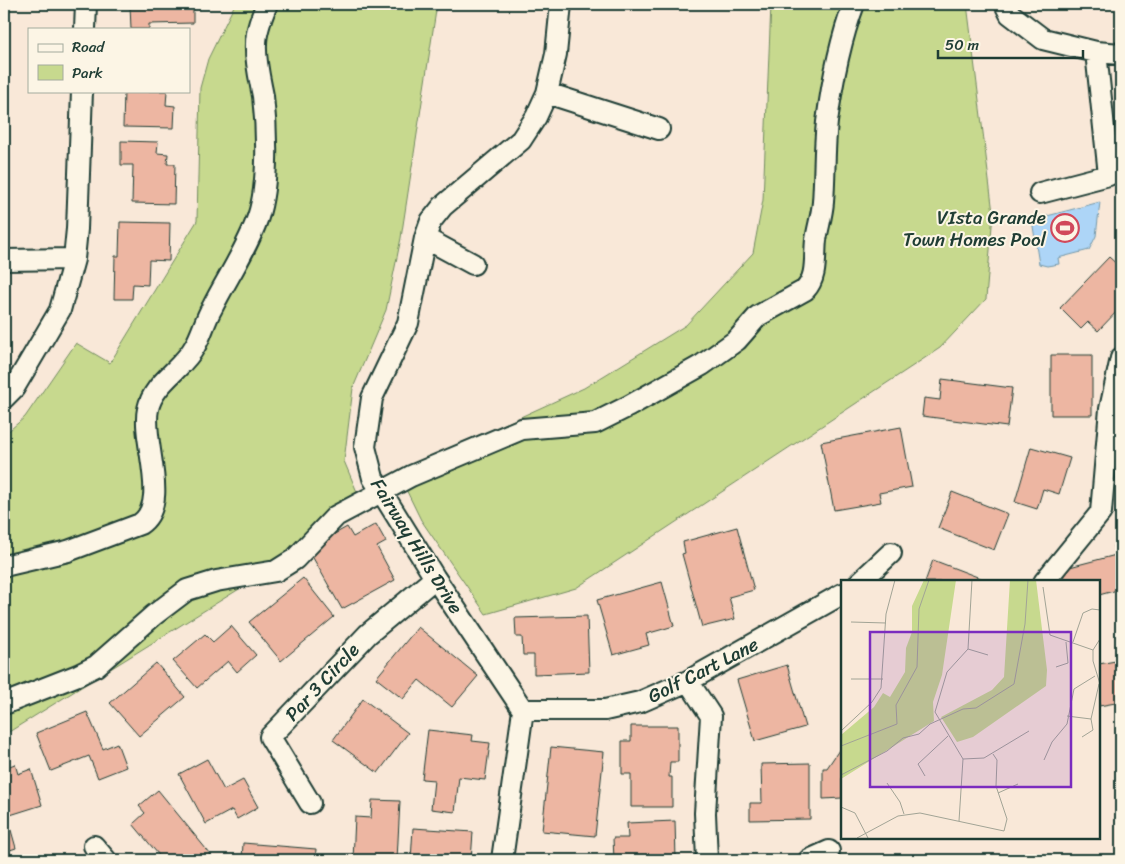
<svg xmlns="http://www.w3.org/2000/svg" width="1125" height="864" viewBox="0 0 1125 864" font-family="Sriracha,sans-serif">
<rect width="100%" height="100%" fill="#f9e8d8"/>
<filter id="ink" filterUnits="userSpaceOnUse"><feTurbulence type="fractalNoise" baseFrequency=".02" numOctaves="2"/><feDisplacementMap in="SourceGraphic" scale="10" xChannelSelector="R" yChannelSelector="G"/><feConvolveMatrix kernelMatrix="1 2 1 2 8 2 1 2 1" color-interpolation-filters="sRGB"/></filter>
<g filter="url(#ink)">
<path fill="#c7d98e" stroke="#738b61" d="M235,4H437L401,238L386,310L353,388L344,461L360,499L294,555L4,735V435L25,417L76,343L110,363L197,221L200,88L208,59Z
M771,4H967L993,213L986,299L940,348L576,588L486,614L421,520L398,473L584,388L686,325L753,253L763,200Z"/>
<path fill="#add5f7" stroke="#7498a9" d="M1100,202L1096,236L1089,250L1058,258L1059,264L1047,266L1039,264L1032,220Z"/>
<path fill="#edb6a2" stroke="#1f3d34" d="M140,4H193V23L149,24V29H131L130,5H140Z
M124,91H167L166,105L175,106L174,128L123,127Z
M121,141L158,142L157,153L168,154L167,164H175L174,204L132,203L133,165H121Z
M120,222L170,223L169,261L149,260L148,285L133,284L132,299H114L115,256H119Z
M1109,257L1121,268V307L1098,331L1088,322L1081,329L1060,308Z
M1051,355H1092V415H1051Z
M942,379L1012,388L1007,427L922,416L924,398L940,400Z
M901,427L912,487L879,493L881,502L834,510L821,442Z
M1031,447L1070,458L1059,494L1043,489L1037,509L1015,502Z
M952,492L1008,514L994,550L938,528Z
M376,524L386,542L377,547L395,580L342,609L308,549L347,527L353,537Z
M737,527L754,590L729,597L735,619L702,627L682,554L685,553L683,542Z
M1121,544V589L1099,595V582H1065L1062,569L1116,555L1113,546Z
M933,560L988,581V582H925Z
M303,578L334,617L281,661L249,622Z
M662,582L674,626L646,634L649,645L613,655L597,600Z
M587,616L589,672L534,674V655H523L522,637H516L515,618Z
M231,626L256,655L237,672L228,661L197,688L173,661L205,634L213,642Z
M418,627L478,676L452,707L419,680L403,699L376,678Z
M1121,660V702L1099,706V664Z
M156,663L185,697L139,736L110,703Z
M787,665L805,727L755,741L737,680Z
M363,699L408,733L378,773L333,740Z
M87,712L103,749L117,743L126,767L98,778L89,756L51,771L36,733Z
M631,726H678V762H670L669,777H672V807H631V774H622V741H631Z
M428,730L473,735L472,741L490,743L485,780L459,777L455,812L431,809L434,780L422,779Z
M551,747L604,752L595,836L542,831Z
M839,750L842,753V798L823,799V768H827Z
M207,759L224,790L243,780L258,807L237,819L232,810L206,824L179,774Z
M810,763V819L750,820V803H762L761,764Z
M15,764L18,774L31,769L42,805L7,816L16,848L4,852V768Z
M158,790L215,860H163L133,824L145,813L139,806Z
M372,800L400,801L397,860H353L355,817L371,818Z
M675,821L676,860H614L613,838H628L627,823Z
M413,828L473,832L471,860H411Z
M243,843L316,849L315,860H242Z"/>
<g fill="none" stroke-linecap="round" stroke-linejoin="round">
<defs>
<path id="minor" d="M1005,4L1010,14L1043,39L1096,52L1121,54
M85,29L86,4
M547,93L659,129
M1040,193L1109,175L1096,52
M425,238L473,264
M4,260L74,259
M4,398L14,388L60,310L74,259L77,229L82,91
M4,566L68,551L140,524C171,503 141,441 148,409C153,383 183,369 195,346C202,334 205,320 212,308C227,278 247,249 258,217C269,184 267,130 263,96C260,80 255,61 256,44C256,30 262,16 267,4
M860,582L891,553
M1044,582L1101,512L1110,409L1121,358
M688,681L711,716L705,813L707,860
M4,704L78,675L96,666L154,615L187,590L216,581L276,571L295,559L336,516L411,476L522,429L595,423L629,406L702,365L737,340L758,316L805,290C818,276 814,257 816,240C818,227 822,215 823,202C825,176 824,149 827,122C832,83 840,41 854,4
M523,710H605L640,702L688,681L842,594
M310,803L270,737L368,634L435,578
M94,846L106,860
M502,860L523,710L435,578L373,478L365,447L372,398L408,323L425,238L431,221L443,206L521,140L536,117L547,93L556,54L561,4
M809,860L829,851"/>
</defs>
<use href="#minor" stroke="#1f3d34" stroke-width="24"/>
<use href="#minor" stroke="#fcf5e5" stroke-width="20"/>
</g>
</g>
<defs>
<symbol id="stadium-ring" viewBox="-11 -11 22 22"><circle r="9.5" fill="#fcf5e5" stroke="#d1495b" stroke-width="1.5"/><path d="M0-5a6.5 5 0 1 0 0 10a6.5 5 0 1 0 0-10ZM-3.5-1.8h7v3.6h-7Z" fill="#d1495b"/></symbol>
</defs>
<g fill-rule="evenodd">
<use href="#stadium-ring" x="1049" y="212" width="32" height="32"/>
</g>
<g text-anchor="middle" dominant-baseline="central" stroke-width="4" stroke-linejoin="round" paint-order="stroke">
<g font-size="19" fill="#1f3d34" stroke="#fcf5e5" text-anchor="end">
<text x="1046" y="217">VIsta Grande<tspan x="1046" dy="22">Town Homes Pool</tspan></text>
</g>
<g font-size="19" fill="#1f3d34" stroke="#fcf5e5">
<text transform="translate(417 546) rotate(58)">Fairway Hills Drive</text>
<text transform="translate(703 670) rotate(-27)">Golf Cart Lane</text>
<text transform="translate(322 682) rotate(-47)">Par 3 Circle</text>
</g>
</g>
<g transform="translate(841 580)">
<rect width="259" height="259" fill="#f9e8d8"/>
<path d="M83,0H115L101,95L92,122L93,141L0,199V155L33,127L42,113L49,117L64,92L65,68L71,52V26ZM169,0H195L206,90L205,106L132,157L116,162L100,137L151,110L163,97Z" fill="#c7d98e"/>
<path fill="none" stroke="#a2a496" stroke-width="1" d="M202,7L209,55L252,70M10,42L45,43M259,59L252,70V81L259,104M232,62L242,33L251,29L259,30M127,69L147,75M215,87L227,83L225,62M10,99H42M226,136L250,139M0,151L31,122L40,108L45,34L54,0M241,157L252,150L250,139L258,104M0,166L56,144L55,125L76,87L78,29L88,0M122,179L143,178L188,151M203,180L211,162L226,144L233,109L254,96M0,195L46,171L62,158L78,154L89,144L122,129L135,128L173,104L184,44L187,0M84,196L77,184L107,156M46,203L59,222L63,234M157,213L177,204M0,227L14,233L27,258M118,241L122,179L94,132L106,92L127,69L131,0M16,258L57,236L79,233L163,251L166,239L155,206L156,180L152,174"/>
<path fill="#7b2cbf" fill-opacity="0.15" stroke="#7b2cbf" stroke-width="2.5" d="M29,52H230V207H29Z"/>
<rect width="259" height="259" fill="none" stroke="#1f3d34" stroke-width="2.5"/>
</g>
<rect width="1125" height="864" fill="none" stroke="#fcf5e5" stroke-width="20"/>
<rect x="10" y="10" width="1105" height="844" fill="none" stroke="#1f3d34" stroke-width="2" filter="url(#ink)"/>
<rect x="28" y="28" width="162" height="65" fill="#fcf5e5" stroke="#a4ab9e"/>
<rect x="38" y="44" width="25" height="8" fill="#fcf5e5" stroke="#a4ab9e"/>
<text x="72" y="52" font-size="15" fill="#1f3d34">Road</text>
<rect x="38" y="65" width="25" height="15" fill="#c7d98e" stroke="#a4ab9e"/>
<text x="72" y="78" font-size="15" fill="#1f3d34">Park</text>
<path d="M938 50v8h145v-8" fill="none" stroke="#1f3d34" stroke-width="2.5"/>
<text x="945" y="50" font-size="15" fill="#1f3d34" stroke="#fcf5e5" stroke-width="4" paint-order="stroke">50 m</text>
</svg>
